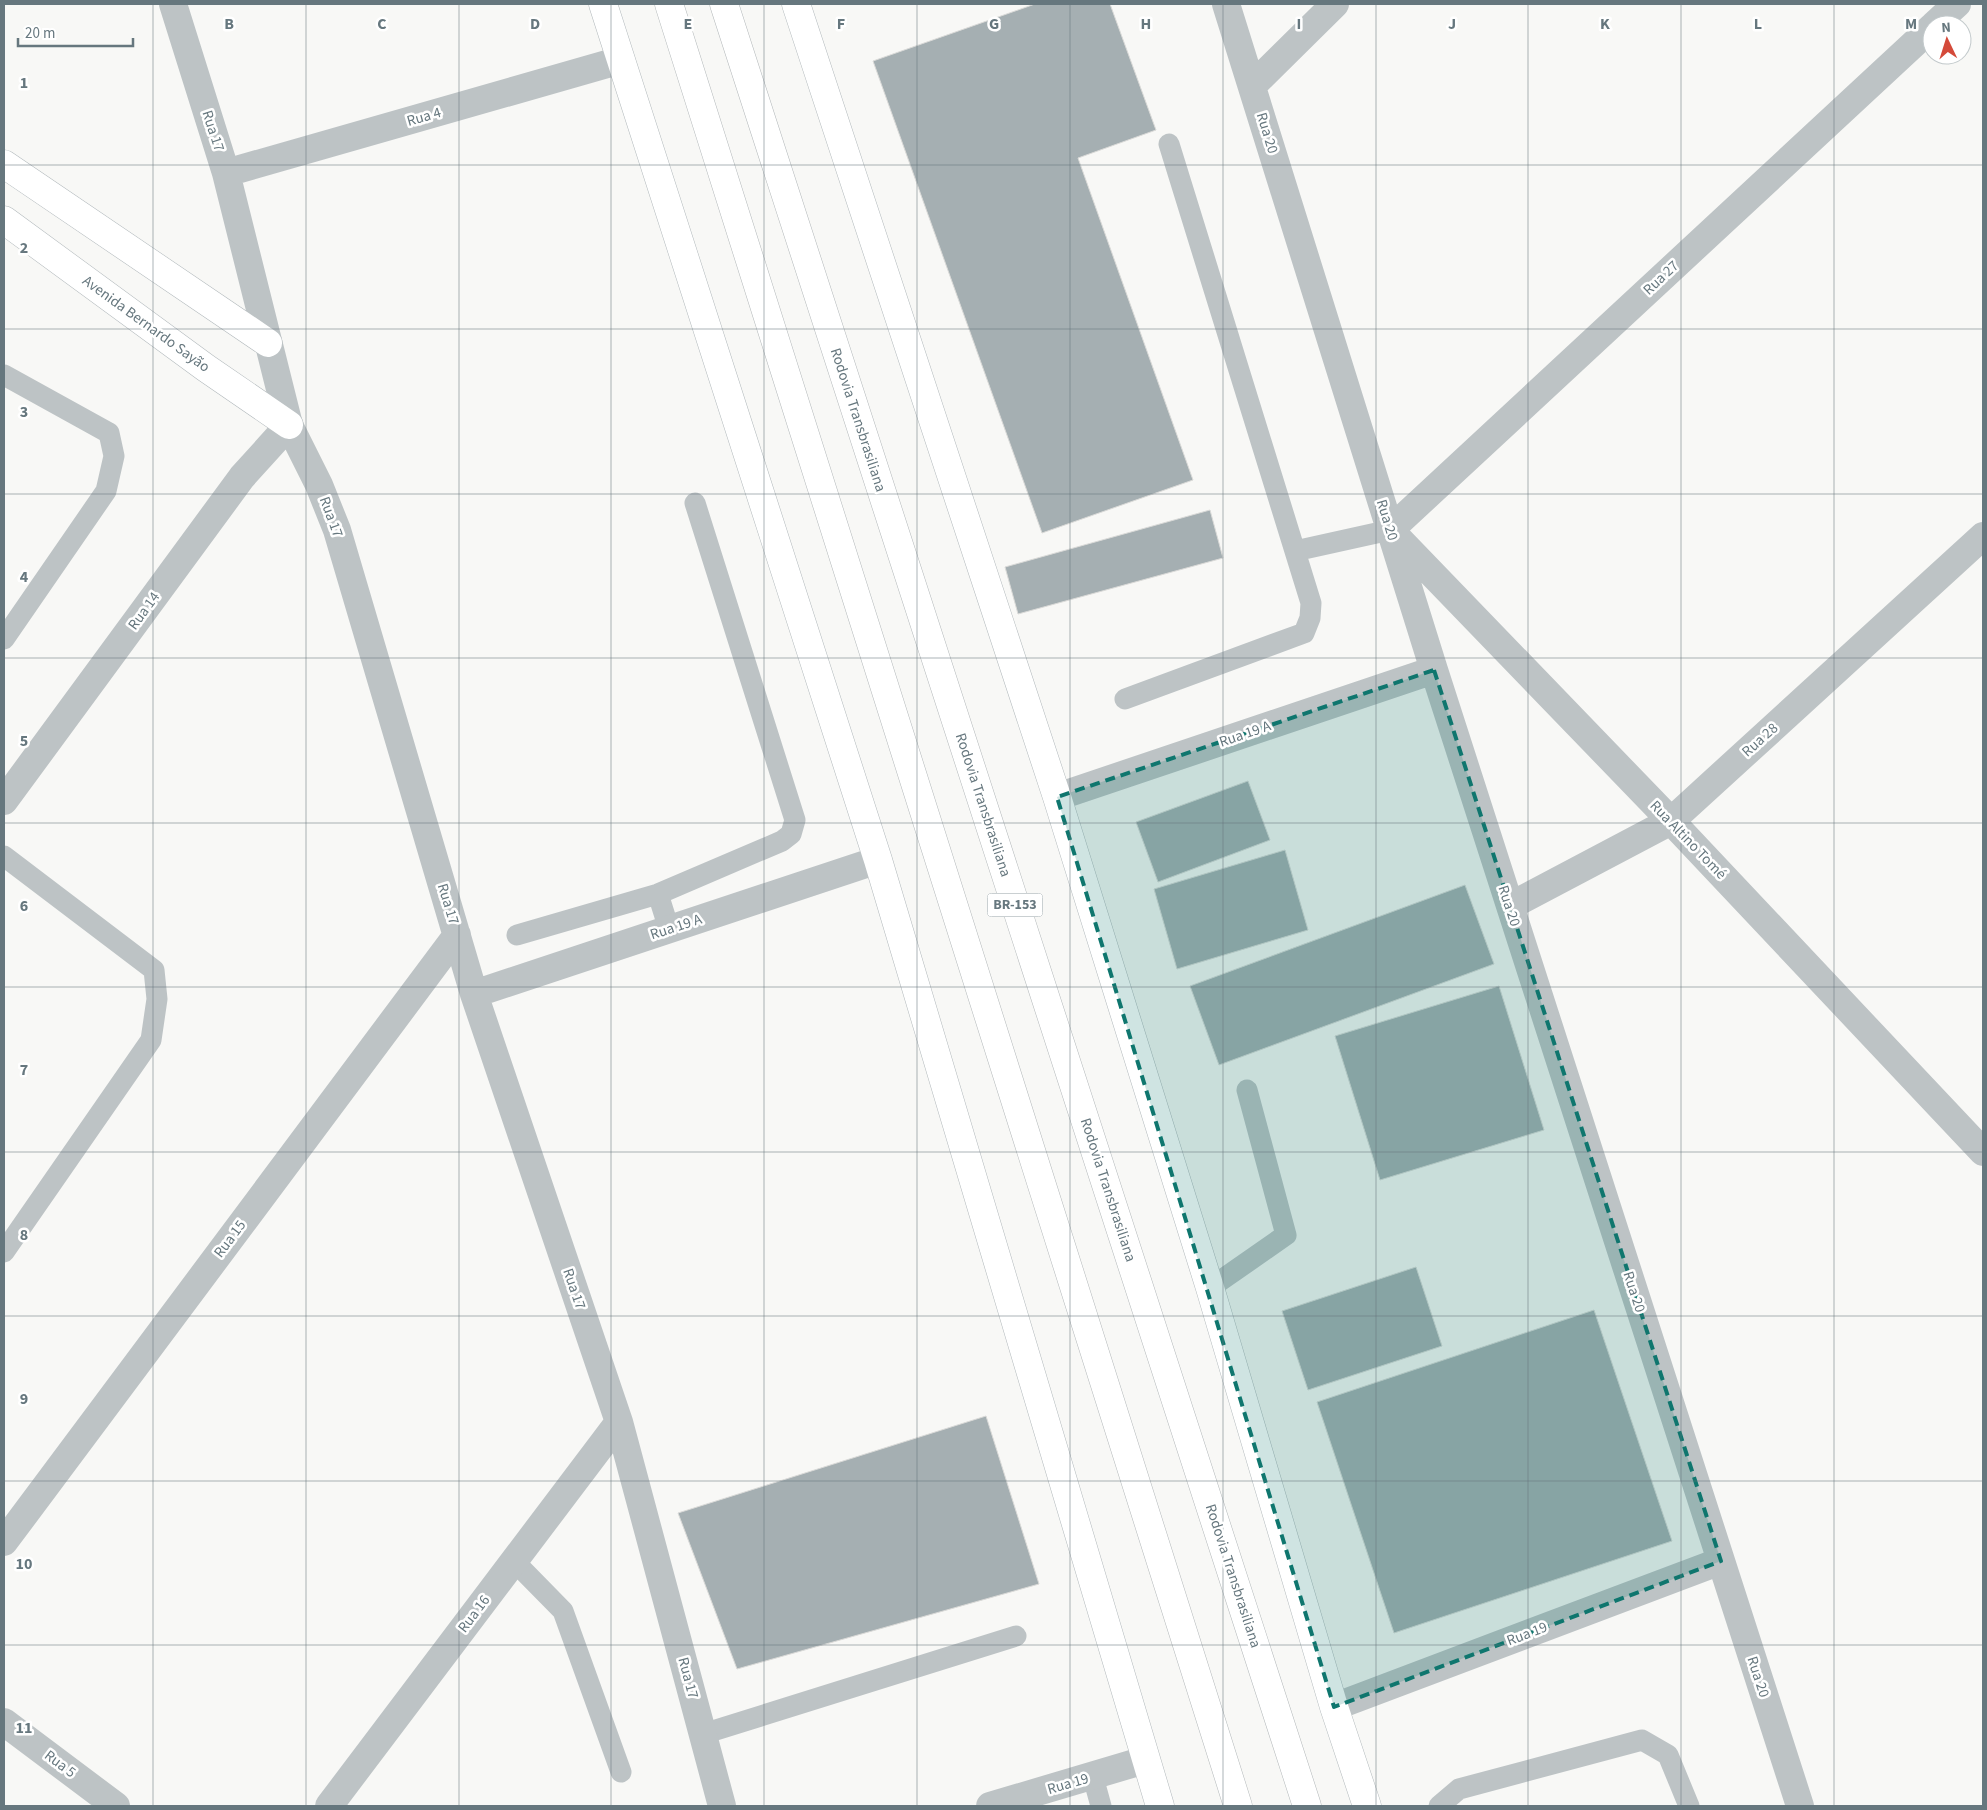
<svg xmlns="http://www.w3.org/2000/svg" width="1987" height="1810" viewBox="0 0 1987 1810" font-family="'Source Sans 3',sans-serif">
<rect width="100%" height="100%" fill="#f8f8f6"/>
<path fill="#a5afb2" stroke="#dadad8" d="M1035,4H1110L1156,130L1078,158L1193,480L1042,533L873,61Z
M1210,510L1223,558L1018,614L1005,567Z
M1248,781L1270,840L1158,882L1136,822Z
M1285,850L1308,930L1177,969L1154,889Z
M1465,885L1494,964L1219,1065L1190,986Z
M1499,986L1544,1130L1380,1180L1335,1036Z
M1416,1267L1442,1346L1308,1390L1282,1311Z
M1594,1310L1672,1541L1394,1633L1317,1402Z
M986,1416L1039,1584L737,1669L678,1513Z"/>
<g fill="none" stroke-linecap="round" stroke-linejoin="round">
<defs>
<path id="secondary" d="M603,4L878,860L1160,1806
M796,4L1057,797L1210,1288L1334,1707L1367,1806
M4,164L268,343
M4,220L206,368L289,425"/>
<path id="highway" d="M669,4L1238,1806
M724,4L1307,1806"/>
</defs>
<use href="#secondary" stroke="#b2b9bc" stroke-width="29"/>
<use href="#highway" stroke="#b3b8ba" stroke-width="29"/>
<path stroke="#bdc3c5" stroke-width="21" d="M4,375L109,433L114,456L106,491L4,639
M1295,551L1390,530
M1125,699L1304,633L1310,618L1311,603L1169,144
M4,856L154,970L157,999L151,1040L4,1252
M658,894L669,929
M517,935L658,894L782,841L791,834L795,820L695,503
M1210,1288L1286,1235L1247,1090
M514,1561L563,1611L621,1772
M703,1734L1016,1636
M1093,1777L1101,1806
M1439,1806L1459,1789L1642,1740L1668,1755L1689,1806"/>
<path stroke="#bdc3c5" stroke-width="28" d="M173,4L226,173L289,425L319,485L337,530L474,994L619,1422L722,1806
M1226,4L1434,670L1800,1806
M1934,25L1957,4
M1932,27L1390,530L1671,821L1983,1152
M1252,86L1335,4
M226,173L621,60
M1057,797L1434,670
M4,801L242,477L289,425
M1510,906L1671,821L1983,536
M474,994L878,860
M4,1542L457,935
M1334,1707L1721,1561
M4,1722L116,1806
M329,1806L619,1422
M990,1806L1145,1760"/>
<use href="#secondary" stroke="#fff" stroke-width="28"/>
<use href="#highway" stroke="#fff" stroke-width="28"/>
</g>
<path fill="#0f766e" fill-opacity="0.2" stroke="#0f766e" stroke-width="4" stroke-dasharray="10 6" stroke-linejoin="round" d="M1434,670L1721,1561L1334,1707L1057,797Z"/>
<path fill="none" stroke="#66777e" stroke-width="1" stroke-opacity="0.55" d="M153,4V1806M306,4V1806M459,4V1806M611,4V1806M764,4V1806M917,4V1806M1070,4V1806M1223,4V1806M1376,4V1806M1528,4V1806M1681,4V1806M1834,4V1806M4,165H1983M4,329H1983M4,494H1983M4,658H1983M4,823H1983M4,987H1983M4,1152H1983M4,1316H1983M4,1481H1983M4,1645H1983"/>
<g text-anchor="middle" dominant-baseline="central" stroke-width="5" stroke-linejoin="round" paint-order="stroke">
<rect fill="#fff" stroke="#94a0a5" stroke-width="1" x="987.5" y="893.5" width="55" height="23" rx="4"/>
<g font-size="14" font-weight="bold" fill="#66777e">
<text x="1015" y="905">BR-153</text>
</g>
<g font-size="15" fill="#66777e" stroke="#fff">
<text transform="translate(424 117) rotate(-16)">Rua 4</text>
<text transform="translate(213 131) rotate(72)">Rua 17</text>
<text transform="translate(1267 133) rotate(73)">Rua 20</text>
<text transform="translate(1661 278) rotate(-43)">Rua 27</text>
<text transform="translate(146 324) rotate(36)">Avenida Bernardo Sayão</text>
<text transform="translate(858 420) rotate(72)">Rodovia Transbrasiliana</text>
<text transform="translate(331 517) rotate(70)">Rua 17</text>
<text transform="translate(1387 520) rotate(73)">Rua 20</text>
<text transform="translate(144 611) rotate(-54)">Rua 14</text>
<text transform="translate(1245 734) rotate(-19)">Rua 19 A</text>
<text transform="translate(1760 740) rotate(-42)">Rua 28</text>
<text transform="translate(983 805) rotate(72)">Rodovia Transbrasiliana</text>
<text transform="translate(1688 840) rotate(46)">Rua Altino Tomé</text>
<text transform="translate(448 904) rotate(73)">Rua 17</text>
<text transform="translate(1509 906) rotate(72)">Rua 20</text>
<text transform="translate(676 927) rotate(-18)">Rua 19 A</text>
<text transform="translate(1108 1190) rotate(72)">Rodovia Transbrasiliana</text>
<text transform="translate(230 1239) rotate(-53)">Rua 15</text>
<text transform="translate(574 1289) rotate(71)">Rua 17</text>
<text transform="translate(1634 1292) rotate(72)">Rua 20</text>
<text transform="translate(1233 1576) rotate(72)">Rodovia Transbrasiliana</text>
<text transform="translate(474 1614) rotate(-53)">Rua 16</text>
<text transform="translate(1527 1634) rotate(-21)">Rua 19</text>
<text transform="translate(1758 1677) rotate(72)">Rua 20</text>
<text transform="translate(688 1678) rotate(75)">Rua 17</text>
<text transform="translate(60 1764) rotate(37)">Rua 5</text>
<text transform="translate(1068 1784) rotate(-16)">Rua 19</text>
</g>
</g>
<g font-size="16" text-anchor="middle" font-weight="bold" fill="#66777e" stroke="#fff" stroke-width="5" stroke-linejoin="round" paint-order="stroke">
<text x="229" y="29">B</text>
<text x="382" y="29">C</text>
<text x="535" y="29">D</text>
<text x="688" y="29">E</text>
<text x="841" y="29">F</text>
<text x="994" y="29">G</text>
<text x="1146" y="29">H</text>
<text x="1299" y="29">I</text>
<text x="1452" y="29">J</text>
<text x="1605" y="29">K</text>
<text x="1758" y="29">L</text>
<text x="1911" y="29">M</text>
<text x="24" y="88">1</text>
<text x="24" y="253">2</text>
<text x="24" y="417">3</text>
<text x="24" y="582">4</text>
<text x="24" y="746">5</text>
<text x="24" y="911">6</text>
<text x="24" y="1075">7</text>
<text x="24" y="1240">8</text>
<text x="24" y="1404">9</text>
<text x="24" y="1569">10</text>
<text x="24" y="1733">11</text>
</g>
<rect width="1987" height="1810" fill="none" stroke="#66777e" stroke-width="10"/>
<g transform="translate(1947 40) rotate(356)"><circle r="24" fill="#ffffff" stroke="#c2c9cb"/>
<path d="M0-4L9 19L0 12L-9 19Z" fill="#d44a3a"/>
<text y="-8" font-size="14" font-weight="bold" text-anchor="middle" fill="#66777e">N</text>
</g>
<path d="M18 38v8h115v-8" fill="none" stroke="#66777e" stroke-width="2.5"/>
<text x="25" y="38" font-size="15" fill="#66777e" stroke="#ffffff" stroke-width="4" paint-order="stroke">20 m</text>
</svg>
